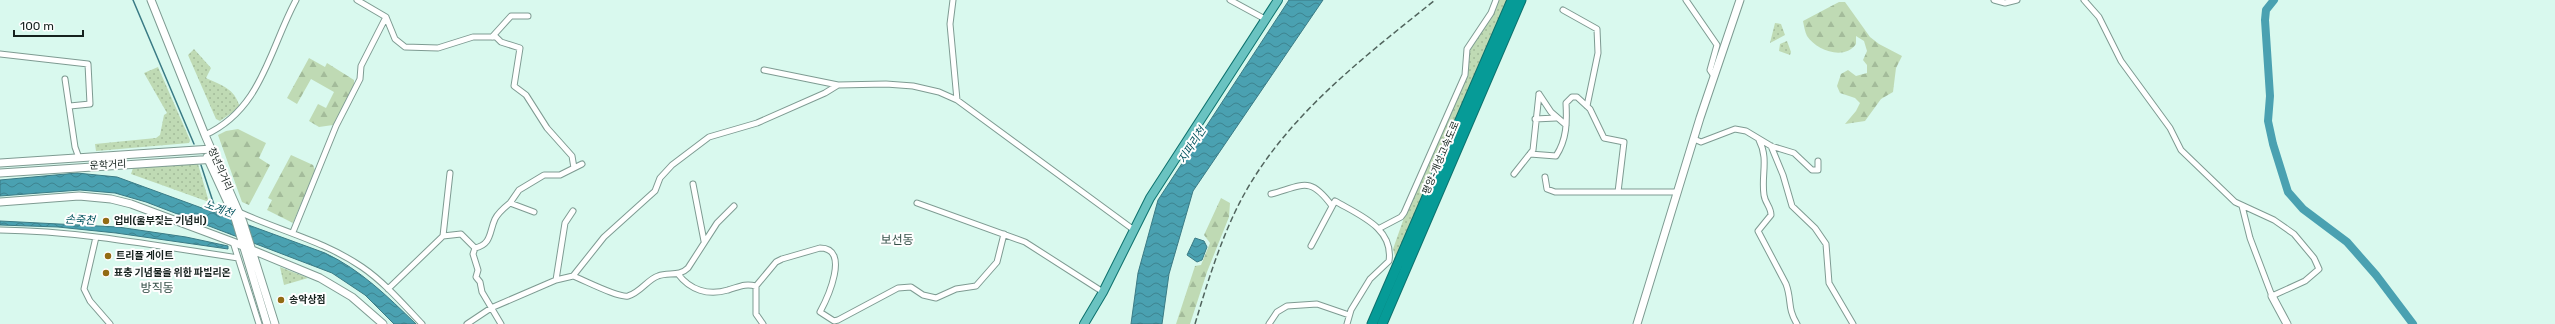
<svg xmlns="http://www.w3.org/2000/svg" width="2555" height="324" viewBox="0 0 2555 324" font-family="Rubik,'Noto Sans KR',sans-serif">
<defs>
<pattern id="grass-dots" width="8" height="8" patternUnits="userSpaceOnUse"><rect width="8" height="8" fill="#bfdab4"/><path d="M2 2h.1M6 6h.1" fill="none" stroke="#a3bb9a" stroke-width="1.8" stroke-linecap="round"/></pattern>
<pattern id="forest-firs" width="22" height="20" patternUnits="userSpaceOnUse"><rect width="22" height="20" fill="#bfdab4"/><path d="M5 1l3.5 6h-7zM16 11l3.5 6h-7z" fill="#a3bb9a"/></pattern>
<pattern id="water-waves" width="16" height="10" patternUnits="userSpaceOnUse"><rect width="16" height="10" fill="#4aa1b1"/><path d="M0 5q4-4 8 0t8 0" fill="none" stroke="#3d838f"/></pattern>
</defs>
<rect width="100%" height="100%" fill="#d9f9ee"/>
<path fill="url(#grass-dots)" d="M1498,0H1507L1396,264L1393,263L1395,256L1393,249L1405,215L1463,82L1470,47Z
M1775,23L1781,24L1785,35L1770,43Z
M1787,41L1791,52L1790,55L1779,51L1780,44Z
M194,49L211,68L206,78C223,86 234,88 240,107L220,121L216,119L188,55Z
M158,67L190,140L189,143L96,151L95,144L156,138L160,135L164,115L167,113L144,73Z
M198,164L209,202L131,174L133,168Z
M280,267L308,278L284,285Z"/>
<path fill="url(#forest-firs)" d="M1839,2H1845L1870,37L1879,44L1902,56L1896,68L1893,92L1881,99L1865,121L1845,124L1856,111L1860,103L1855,98L1840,93L1837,86L1841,74L1848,70L1856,76L1867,73V65L1863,60L1867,51L1864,41L1856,36V44C1844,61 1816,50 1807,36C1805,32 1804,26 1803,21Z
M309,58L325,67L327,63L354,80V85L333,125L319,127L309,121L318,104L326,108L334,92L311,79L297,104L287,98Z
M238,129L266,143L259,158L270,165L249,205L242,202L218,135L226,131Z
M291,155L313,165L315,170L293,223L267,210L272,200L268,198Z
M1221,198L1230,203L1229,217L1207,272L1190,324H1176L1195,266L1201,265L1210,243L1204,235Z"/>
<path fill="url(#water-waves)" stroke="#3a7b85" d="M1289,0H1323L1193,191L1169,274L1162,324H1131L1138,273L1158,200Z
M77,173L117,177L325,253C361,270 387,296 416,324H394L365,295L332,273L146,202L115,193L80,190L0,196V180Z
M0,221L118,227L186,237L228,246V249L116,233L58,227L0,225Z
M1195,238L1204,241L1207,247L1202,260L1197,262L1187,255Z"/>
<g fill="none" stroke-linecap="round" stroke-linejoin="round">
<path stroke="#3a7b85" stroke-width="1.5" d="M133,0L194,144
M201,165L217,214"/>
<path stroke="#4aa1b1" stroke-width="8" d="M2274,0L2266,10L2265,20L2270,96L2268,121L2273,144L2288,192L2303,209L2347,242L2376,275L2413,324"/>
<defs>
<path id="street" d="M357,0L386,17L395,39L405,47L438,48L473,37H496L501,42L520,48L514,86L526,95L547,128L572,156L574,168
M953,0L950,24L957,100
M1230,0L1265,19
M1686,0L1717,45L1710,70L1714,76
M1994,0L2005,3L2017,0
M2084,0L2099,17L2121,61L2170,128L2181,150L2235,202L2274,220L2294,234L2314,258L2319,269L2305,281L2272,296L2250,238L2242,206
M1563,10L1597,29L1598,53L1587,106
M492,37L511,16H528
M0,54L88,64L90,104L70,106
M764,70L838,85
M65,79L75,147L79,158
M1539,94L1551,112L1566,125
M1535,119L1556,118
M205,135C262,109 269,50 296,0
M1694,139L1701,142L1735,129L1746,131L1771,146L1794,153L1812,170H1818V161
M1759,140C1769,159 1761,175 1764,195C1765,203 1771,207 1771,215L1758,231L1786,284C1792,300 1787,308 1797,324
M1771,146L1783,175L1792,206L1815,228L1826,244L1829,283L1853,324
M1530,154L1556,156C1567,139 1567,122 1566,103L1572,97H1577L1590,109L1604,138L1624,142L1618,192
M1514,174L1533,150L1539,94
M1545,177L1547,189L1555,192H1677
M693,184L704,241
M1271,194C1304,185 1310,176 1332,206
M510,203L519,190L544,175H560L582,164
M917,203L1025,242L1103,292
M239,212C280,231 324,241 362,267C384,282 403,304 422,324
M1380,228L1401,217L1404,213L1465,75L1467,49L1491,13L1496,0
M0,230C80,231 159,246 238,258
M293,232L336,126L360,79L361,66L386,17
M443,236L461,234L475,248
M96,237L84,289L90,301L110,324
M233,242L259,324
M1311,246L1335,201C1359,215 1394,228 1389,261L1370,279L1351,310L1347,324
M678,274C690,290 708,296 728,290C739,287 744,283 756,286
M573,276C584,280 618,298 628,296C640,293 648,279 658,276C669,272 679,277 688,268L717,223L734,206
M556,280L565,223L573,211
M388,289L443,236L450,173
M467,324L491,308L556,280L573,276L604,237L655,191L660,178L672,165L709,137L757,123L825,93L838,85L886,84L913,86L939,92L957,100L1134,230
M501,324L482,292L480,282L476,277L478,270L473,254L475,248C492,244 489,232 495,219C498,213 505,207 510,203L534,212
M763,324L756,314V286L776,262L782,259L820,248C851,248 827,299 820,312L834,321L838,320L898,288L911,287L923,295L936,298L956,289L976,286L997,262L1004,234
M1269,324L1277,312L1287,306L1317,304L1349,315"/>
<path id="secondary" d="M151,0L205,135L243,222L275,324
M207,157L235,218L267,324
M0,163L212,149
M0,173L216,159
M0,202L79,196L111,199L131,204L233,242L320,278L352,297L383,324
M2272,296L2287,324
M1637,324L1700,118L1740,0"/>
<path id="primary" d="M1084,324L1103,292L1150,198L1278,0"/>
<path id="highway" d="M1372,324L1512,0
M1382,324L1521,0"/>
</defs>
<use href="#street" stroke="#7e9b92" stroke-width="7"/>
<use href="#secondary" stroke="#7e9b92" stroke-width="9"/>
<use href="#primary" stroke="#0c716d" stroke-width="10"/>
<use href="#highway" stroke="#0c716d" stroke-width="11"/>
<use href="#street" stroke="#fff" stroke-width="5"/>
<use href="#secondary" stroke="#fff" stroke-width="7"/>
<use href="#primary" stroke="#6ac3c1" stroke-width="8"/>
<use href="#highway" stroke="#069b97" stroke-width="9"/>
<path stroke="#51645d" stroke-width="1.5" stroke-dasharray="6 3" stroke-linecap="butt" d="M1195,324C1206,287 1218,248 1235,212C1278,122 1358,62 1435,0"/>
</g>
<g fill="#926b13" stroke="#fefefe" stroke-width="1.5">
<circle cx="106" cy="221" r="4"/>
<circle cx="108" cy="256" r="4"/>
<circle cx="106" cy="273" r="4"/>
<circle cx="281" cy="300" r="4"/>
</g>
<g text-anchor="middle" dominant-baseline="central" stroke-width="4" stroke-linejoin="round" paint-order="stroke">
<g font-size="10" fill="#16221e" stroke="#fefefe">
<text transform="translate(1441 158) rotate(-67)">평양-개성고속도로</text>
<text transform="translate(108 165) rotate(-3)">운학거리</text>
<text transform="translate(220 169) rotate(66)">청년의거리</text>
</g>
<g font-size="10" font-weight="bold" fill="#16221e" stroke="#fefefe" text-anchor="start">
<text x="114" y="221">업비(울부짖는 기념비)</text>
<text x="116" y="256">트리플 게이트</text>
<text x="114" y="273">표충 기념물을 위한 파빌리온</text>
<text x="289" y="300">송악상점</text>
</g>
<g font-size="11" font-style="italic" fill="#01525d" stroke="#fefefe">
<text transform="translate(1192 145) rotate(-57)">지파리천</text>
<text transform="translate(219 209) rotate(20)">노계천</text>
<text transform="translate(80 220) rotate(3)">손죽천</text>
</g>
<g font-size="12" fill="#365149" stroke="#fefefe">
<text x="897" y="240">보선동</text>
<text x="157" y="288">방직동</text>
</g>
</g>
<path d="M14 30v6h69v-6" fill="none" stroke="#16221e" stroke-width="2"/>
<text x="20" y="30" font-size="12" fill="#16221e" stroke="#fefefe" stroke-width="3" paint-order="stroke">100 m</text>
</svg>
